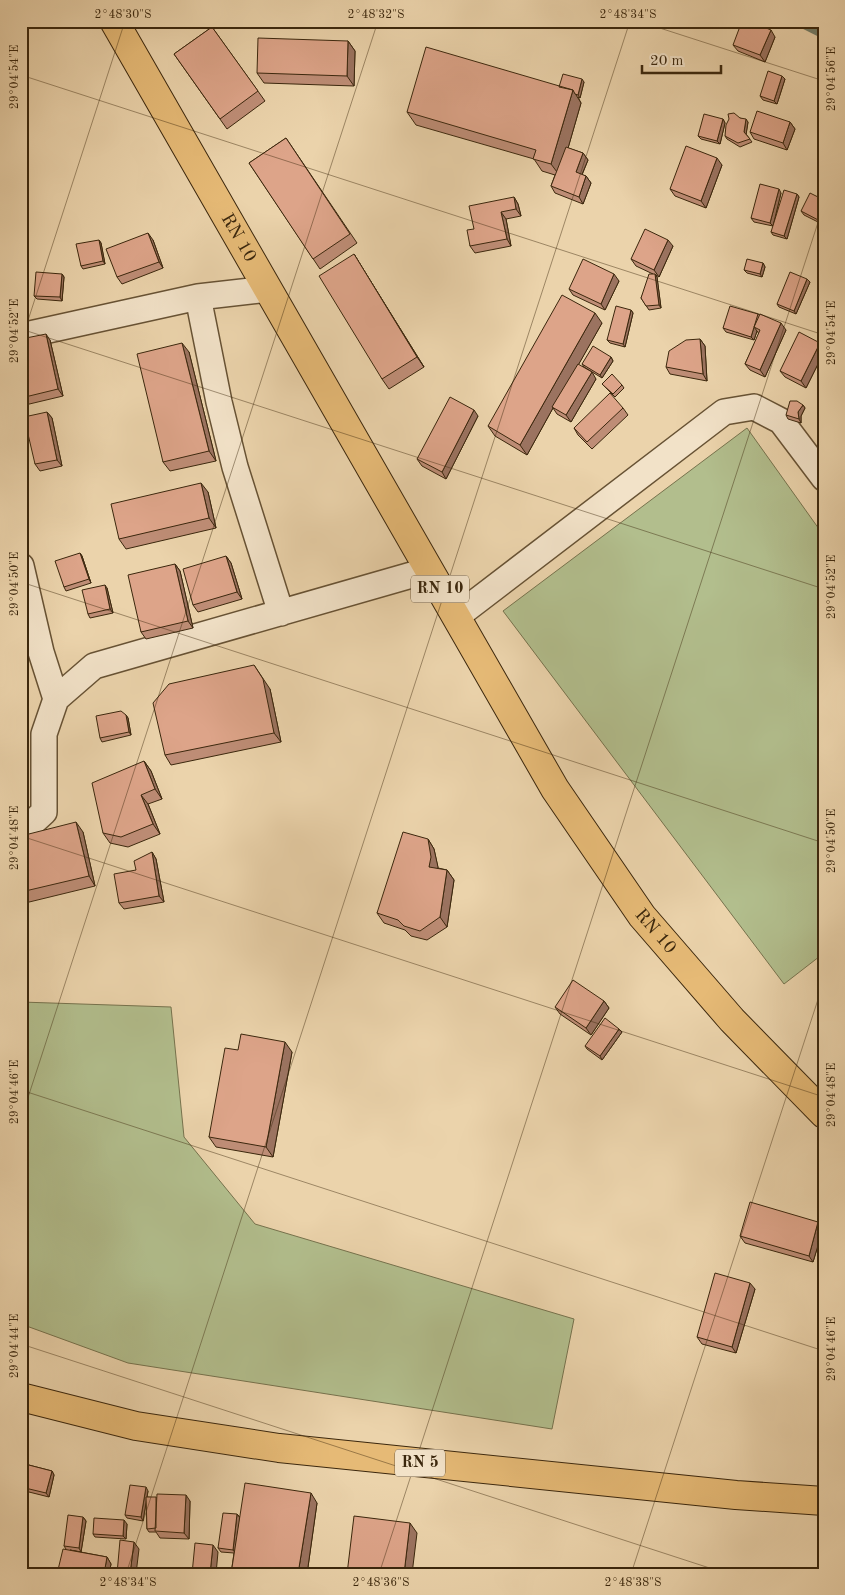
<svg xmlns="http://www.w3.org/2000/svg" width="845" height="1595" viewBox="0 0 845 1595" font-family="'Old Standard TT',serif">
<rect width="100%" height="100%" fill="#ebd3ab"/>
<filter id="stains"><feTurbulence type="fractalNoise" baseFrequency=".004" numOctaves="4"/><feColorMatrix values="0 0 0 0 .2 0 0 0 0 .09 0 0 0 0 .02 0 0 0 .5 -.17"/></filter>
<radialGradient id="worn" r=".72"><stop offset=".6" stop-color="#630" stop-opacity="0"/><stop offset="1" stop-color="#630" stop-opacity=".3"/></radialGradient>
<path fill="#b2be8d" stroke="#76724d" d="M747,428L824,536V953L784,984L503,611Z
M21,1002L171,1007L184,1137L255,1224L574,1319L552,1429L128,1363L21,1324Z"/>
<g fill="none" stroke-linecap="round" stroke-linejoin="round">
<path stroke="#737e69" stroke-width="8" d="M796,21L824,35"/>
<defs>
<path id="minor" d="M198,297L219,402L235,467L281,613
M21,336L198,297L268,289
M21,566L41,652L56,699
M456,617L724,412L754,407L781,421L824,478
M21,826L31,824L44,812V734L56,699L94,666L429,570"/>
<g id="primary">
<path id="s1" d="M114,21L555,789L642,916L732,1020L824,1114"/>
<path d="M21,1397L136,1426L279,1448L736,1495L824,1501"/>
</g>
</defs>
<use href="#minor" stroke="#675234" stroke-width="28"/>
<use href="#primary" stroke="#3b270d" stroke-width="30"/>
<use href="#minor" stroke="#f2e2c8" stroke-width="25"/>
<use href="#primary" stroke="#e6ba76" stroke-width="28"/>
</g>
<path fill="#be8d76" stroke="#3b270d" d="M212,27L265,101L227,129L174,54Z
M775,37L765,62L738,51L733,45Z
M348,41L355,51L354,86L264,83L257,73Z
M785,79L777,104L763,100L760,96Z
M584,82L580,98L578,97L581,103L568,148L583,153L588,160L582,175L586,176L591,183L583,204L555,193L551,186L555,175L542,171L534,159L416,125L407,112Z
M740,118L748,122L746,134L752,142L740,147L727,139L725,136Z
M723,119L725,123L720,144L701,139L698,136Z
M790,122L795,129L787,150L754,139L750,132Z
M286,138L357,243L320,269L249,163Z
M722,165L706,208L675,196L670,189Z
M781,193L773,226L754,222L751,218Z
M797,194L799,197L787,239L773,235L771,232Z
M514,197L518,204L521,216L506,219L511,246L475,253L470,246L474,229Z
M824,200V225L804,215L801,211Z
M99,240L101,243L105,264L83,269L81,266Z
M153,240L163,268L122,284L117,277Z
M673,246L659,277L656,275L657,277L661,308L649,310L641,298L653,274L636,266L631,259Z
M354,254L360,264L424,367L389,389L382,379Z
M763,263L765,267L762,277L747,273L744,270Z
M62,274L64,277L62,301L37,299L34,296Z
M619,281L605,310L573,295L569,289Z
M810,282L796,314L779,307L777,304Z
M631,310L633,313L625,347L610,343L607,340Z
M758,314L786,330L765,377L750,370L745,364L759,334L757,331L754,340L726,332L723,328Z
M602,323L578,365L596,379L571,422L557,414L553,408L527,455L495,436L488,426Z
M21,339L50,340L63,396L21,406Z
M700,339L705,346L707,381L670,374L666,367Z
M820,343L824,348V352L806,388L785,377L780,371Z
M189,352L216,461L170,471L163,462Z
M611,357L613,361L602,378L584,367L582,364Z
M602,384L622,385L624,388L615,397Z
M803,405L805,408L801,416V423L788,419L786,415Z
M623,408L628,415L592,449L578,435L574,428Z
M47,412L52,418L62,466L40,471L35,464Z
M478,416L446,479L422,466L417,459Z
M208,492L216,528L126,549L119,539Z
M80,553L82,556L91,583L66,591L64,587Z
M226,556L231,563L242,599L198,612L193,605Z
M175,564L180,571L193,628L146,639L141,632Z
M107,588L113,613L90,618L88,614Z
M270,689L281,742L171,765L165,755Z
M126,715L128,718L131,735L102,742L100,738Z
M144,761L151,771L162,799L148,804L160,834L128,847L110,843L103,833Z
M83,832L95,886L21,904V836Z
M428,839L434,849L438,868L447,870L454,880L447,927L427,940L411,936L405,930L384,923L377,913Z
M152,852L156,859L164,902L124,909L119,903L136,870Z
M604,1001L609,1008L591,1035L560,1014L555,1007Z
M619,1029L622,1032L602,1060L587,1049L585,1046Z
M238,1050L292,1052L273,1157L216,1147L209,1137Z
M823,1229L813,1262L745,1243L740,1236Z
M755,1289L736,1353L702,1344L697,1337Z
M21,1463L52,1471L54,1475L49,1497L21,1490Z
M148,1491L147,1497L190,1501L189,1539L160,1538L156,1532H149L147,1529L146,1502L143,1521L127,1518L125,1515Z
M317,1503L307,1574H231L234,1553L221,1552L218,1548L237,1514L240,1517Z
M83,1517L86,1521L81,1552L70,1550L107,1557L111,1564L109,1574H57L66,1549L64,1546Z
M127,1524L126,1539L95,1537L93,1534Z"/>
<path fill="#9b7360" stroke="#3b270d" d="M771,30L775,37L765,62L760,55Z
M348,41L355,51L354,86L347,76Z
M782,76L785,79L777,104L774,101Z
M582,79L584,82L580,98L578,95Z
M573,90L581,103L560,176L551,164Z
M723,119L725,123L720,144L717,141Z
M746,119L748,122L746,135L744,132Z
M790,122L795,129L787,150L783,143Z
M583,153L588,160L580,179L576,172Z
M717,158L722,165L706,208L701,201Z
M586,176L591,183L583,204L579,197Z
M779,189L781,193L773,226L770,223Z
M797,194L799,197L787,239L784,236Z
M514,197L518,204L521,216L516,209Z
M501,212L506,219L511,246L507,239Z
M148,233L153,240L163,268L159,262Z
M99,240L101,243L105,264L103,261Z
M668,240L673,246L659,277L654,270Z
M354,254L360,264L424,367L417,357Z
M763,263L765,267L762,277L760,274Z
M62,274L64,277L62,301L60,297Z
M614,274L619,281L605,310L601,304Z
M655,274L657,277L661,308L659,305Z
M807,279L810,282L796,314L794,311Z
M631,310L633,313L625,347L623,344Z
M595,313L602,323L554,408L552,407L553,408L527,455L520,445Z
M781,323L786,330L765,377L760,370Z
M754,327L757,331L754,340L751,337Z
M46,334L50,340L63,396L58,389Z
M700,339L705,346L707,381L703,374Z
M182,343L189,352L216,461L209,451Z
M820,343L824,348V352L806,388L801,381Z
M611,357L613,361L602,378L600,375Z
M592,372L596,379L571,422L566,415Z
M803,405L805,408L801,416V423L799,419L798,412Z
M474,410L478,416L446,479L442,472Z
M47,412L52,418L62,466L57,460Z
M201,483L208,492L216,528L209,518Z
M80,553L82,556L91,583L89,579Z
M226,556L231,563L242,599L237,592Z
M175,564L180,571L193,628L188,621Z
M105,585L107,588L113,613L110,609Z
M254,665L270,689L281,742L274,733Z
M126,715L128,718L131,735L129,732Z
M144,761L151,771L162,799L155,789Z
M141,795L148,804L160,834L153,824Z
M76,822L83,832L95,886L89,876Z
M428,839L434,849L438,867L436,877L429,867Z
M152,852L156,859L164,902L159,896Z
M447,870L454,880L447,927L440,917Z
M604,1001L609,1008L591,1035L586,1028Z
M619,1029L622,1032L602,1060L600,1056Z
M285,1042L292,1052L273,1157L266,1147Z
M818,1222L823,1229L813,1262L809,1256Z
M750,1283L755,1289L736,1353L732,1347Z
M52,1471L54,1475L49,1497L46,1493Z
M146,1487L148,1491L143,1521L141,1517Z
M311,1493L317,1503L307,1574H298Z
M186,1495L190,1501L189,1539L184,1533Z
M237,1514L240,1518L236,1554L233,1550Z
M83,1517L86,1521L81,1552L79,1548Z
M124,1520L127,1524L126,1539L123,1536Z
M410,1523L417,1533L412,1574H404Z
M134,1542L139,1549L136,1574H130Z
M213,1545L218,1552L216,1574H210Z
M107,1557L111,1564L109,1574H104Z"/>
<path fill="#dda489" stroke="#3b270d" d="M742,21H749L771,30L760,55L733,45Z
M212,27L258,91L220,119L174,54Z
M258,38L348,41L347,76L257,73Z
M426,47L573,90L551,164L533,159L536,150L407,112Z
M768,71L782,76L774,101L760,96Z
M563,74L582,79L578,95L575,94L573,90L559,87Z
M757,111L790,122L783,143L750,132Z
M734,113L740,118L746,119L744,132L750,139L738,143L725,136L726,125L729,119L728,114Z
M704,114L723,119L717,141L698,136Z
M286,138L350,234L313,259L249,163Z
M686,146L717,158L701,201L670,189Z
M566,147L583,153L576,172L586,176L579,197L551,186Z
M760,184L779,189L770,223L751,218Z
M784,190L797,194L784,236L771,232Z
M810,193L824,200V223L801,211Z
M514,197L516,209L501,212L507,239L470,246L467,230L474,229L469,206Z
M645,229L668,240L654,270L631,259Z
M148,233L159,262L117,277L106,249Z
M99,240L103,261L81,266L76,244Z
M354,254L417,357L382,379L319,276Z
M583,259L614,274L601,304L569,289Z
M747,259L763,263L760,274L744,270Z
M36,272L62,274L60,297L34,296Z
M790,272L807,279L794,311L777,304Z
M649,274H655L659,305L646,306L641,298Z
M562,295L595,313L520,445L488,426Z
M616,306L631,310L623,344L607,340Z
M730,306L758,314L751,337L723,328Z
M760,314L781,323L760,370L745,364L760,330L754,327Z
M799,332L820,343L801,381L780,371Z
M46,334L58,389L21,398V339Z
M700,339L703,374L666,367L669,351L686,340Z
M182,343L209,451L163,462L137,354Z
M593,346L611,357L600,375L582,364Z
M578,364L592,372L566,415L552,407Z
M612,374L622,385L613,394L602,384Z
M610,393L623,408L587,442L574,428Z
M450,397L474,410L442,472L417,459Z
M790,401H797L803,405L798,412L799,419L786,415Z
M47,412L57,460L35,464L24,417Z
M201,483L209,518L119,539L111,504Z
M80,553L89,579L64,587L55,561Z
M226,556L237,592L193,605L183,569Z
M175,564L188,621L141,632L128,575Z
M105,585L110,609L88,614L82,590Z
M254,665L263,679L274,733L165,755L153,703L169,684Z
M121,711L126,715L129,732L100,738L96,716Z
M144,761L155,789L141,795L153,824L121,837L103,833L92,783Z
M76,822L89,876L21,892V836Z
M403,832L428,839L431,857L429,867L447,870L440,917L420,931L404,926L398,920L377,913Z
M152,852L159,896L119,903L114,874L136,870L134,861Z
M573,980L604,1001L586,1028L555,1007Z
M605,1018L619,1029L600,1056L585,1046Z
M241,1034L285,1042L266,1147L209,1137L225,1048L238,1050Z
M750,1202L818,1222L809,1256L740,1236Z
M824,1218V1226H821Z
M715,1273L750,1283L732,1347L697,1337Z
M21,1463L52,1471L46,1493L21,1487Z
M245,1483L311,1493L298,1574H231Z
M130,1485L146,1487L141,1517L125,1515Z
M157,1494L186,1495L184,1533L155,1531Z
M146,1497H156V1528L147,1529Z
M223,1513L237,1514L233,1550L218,1548Z
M68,1515L83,1517L79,1548L64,1546Z
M354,1516L410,1523L404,1574H347Z
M94,1518L124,1520L123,1536L93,1534Z
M120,1540L134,1542L130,1574H117Z
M195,1543L213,1545L210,1574H192Z
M63,1549L107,1557L104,1574H57Z"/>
<path fill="none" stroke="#3b270d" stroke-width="1" stroke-opacity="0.45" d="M638,21L824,81M21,75L824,335M21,329L824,589M21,342L125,21M21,582L824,843M21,836L824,1097M21,1090L824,1351M21,1119L378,21M21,1344L728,1574M126,1574L630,21M379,1574L824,204M631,1574L824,981"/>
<g text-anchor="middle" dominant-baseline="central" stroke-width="4" stroke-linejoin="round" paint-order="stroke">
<g fill="#f2e2c8" stroke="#725f45" stroke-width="1">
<rect x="411" y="575.5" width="58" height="27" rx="4"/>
<rect x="395" y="1449.5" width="50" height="27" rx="4"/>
</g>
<g font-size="16" font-weight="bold" fill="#3b270d">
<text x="440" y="589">RN 10</text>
<text x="420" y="1463">RN 5</text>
</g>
<g font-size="18" fill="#3b270d" stroke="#f2e2c8">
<text stroke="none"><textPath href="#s1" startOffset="250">RN 10</textPath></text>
<text stroke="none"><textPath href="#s1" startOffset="1060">RN 10</textPath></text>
</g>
</g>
<rect width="845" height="1595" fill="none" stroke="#ebd3ab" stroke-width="55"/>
<path d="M642 65v8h79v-8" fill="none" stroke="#3b270d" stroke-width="2.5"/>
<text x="650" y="65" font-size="15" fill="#3b270d" stroke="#f2e2c8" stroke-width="4" paint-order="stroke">20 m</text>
<rect x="28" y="28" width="790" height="1540" fill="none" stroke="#3b270d" stroke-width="2"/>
<g font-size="12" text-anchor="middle" fill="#3b270d">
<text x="123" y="18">2°48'30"S</text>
<text x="376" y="18">2°48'32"S</text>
<text x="628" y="18">2°48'34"S</text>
<text transform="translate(14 77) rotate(-90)" y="4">29°04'54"E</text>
<text transform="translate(831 79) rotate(-90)" y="4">29°04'56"E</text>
<text transform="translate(14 331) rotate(-90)" y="4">29°04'52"E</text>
<text transform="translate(831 333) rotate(-90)" y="4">29°04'54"E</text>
<text transform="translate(14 584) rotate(-90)" y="4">29°04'50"E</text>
<text transform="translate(831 587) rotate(-90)" y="4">29°04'52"E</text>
<text transform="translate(14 838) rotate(-90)" y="4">29°04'48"E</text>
<text transform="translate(831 841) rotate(-90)" y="4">29°04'50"E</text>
<text transform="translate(14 1092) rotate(-90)" y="4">29°04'46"E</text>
<text transform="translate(831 1095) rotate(-90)" y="4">29°04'48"E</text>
<text transform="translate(14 1346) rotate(-90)" y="4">29°04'44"E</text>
<text transform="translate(831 1349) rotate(-90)" y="4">29°04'46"E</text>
<text x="128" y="1586">2°48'34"S</text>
<text x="381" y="1586">2°48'36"S</text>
<text x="633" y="1586">2°48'38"S</text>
</g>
<rect width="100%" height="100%" filter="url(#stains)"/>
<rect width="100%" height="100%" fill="url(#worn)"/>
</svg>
